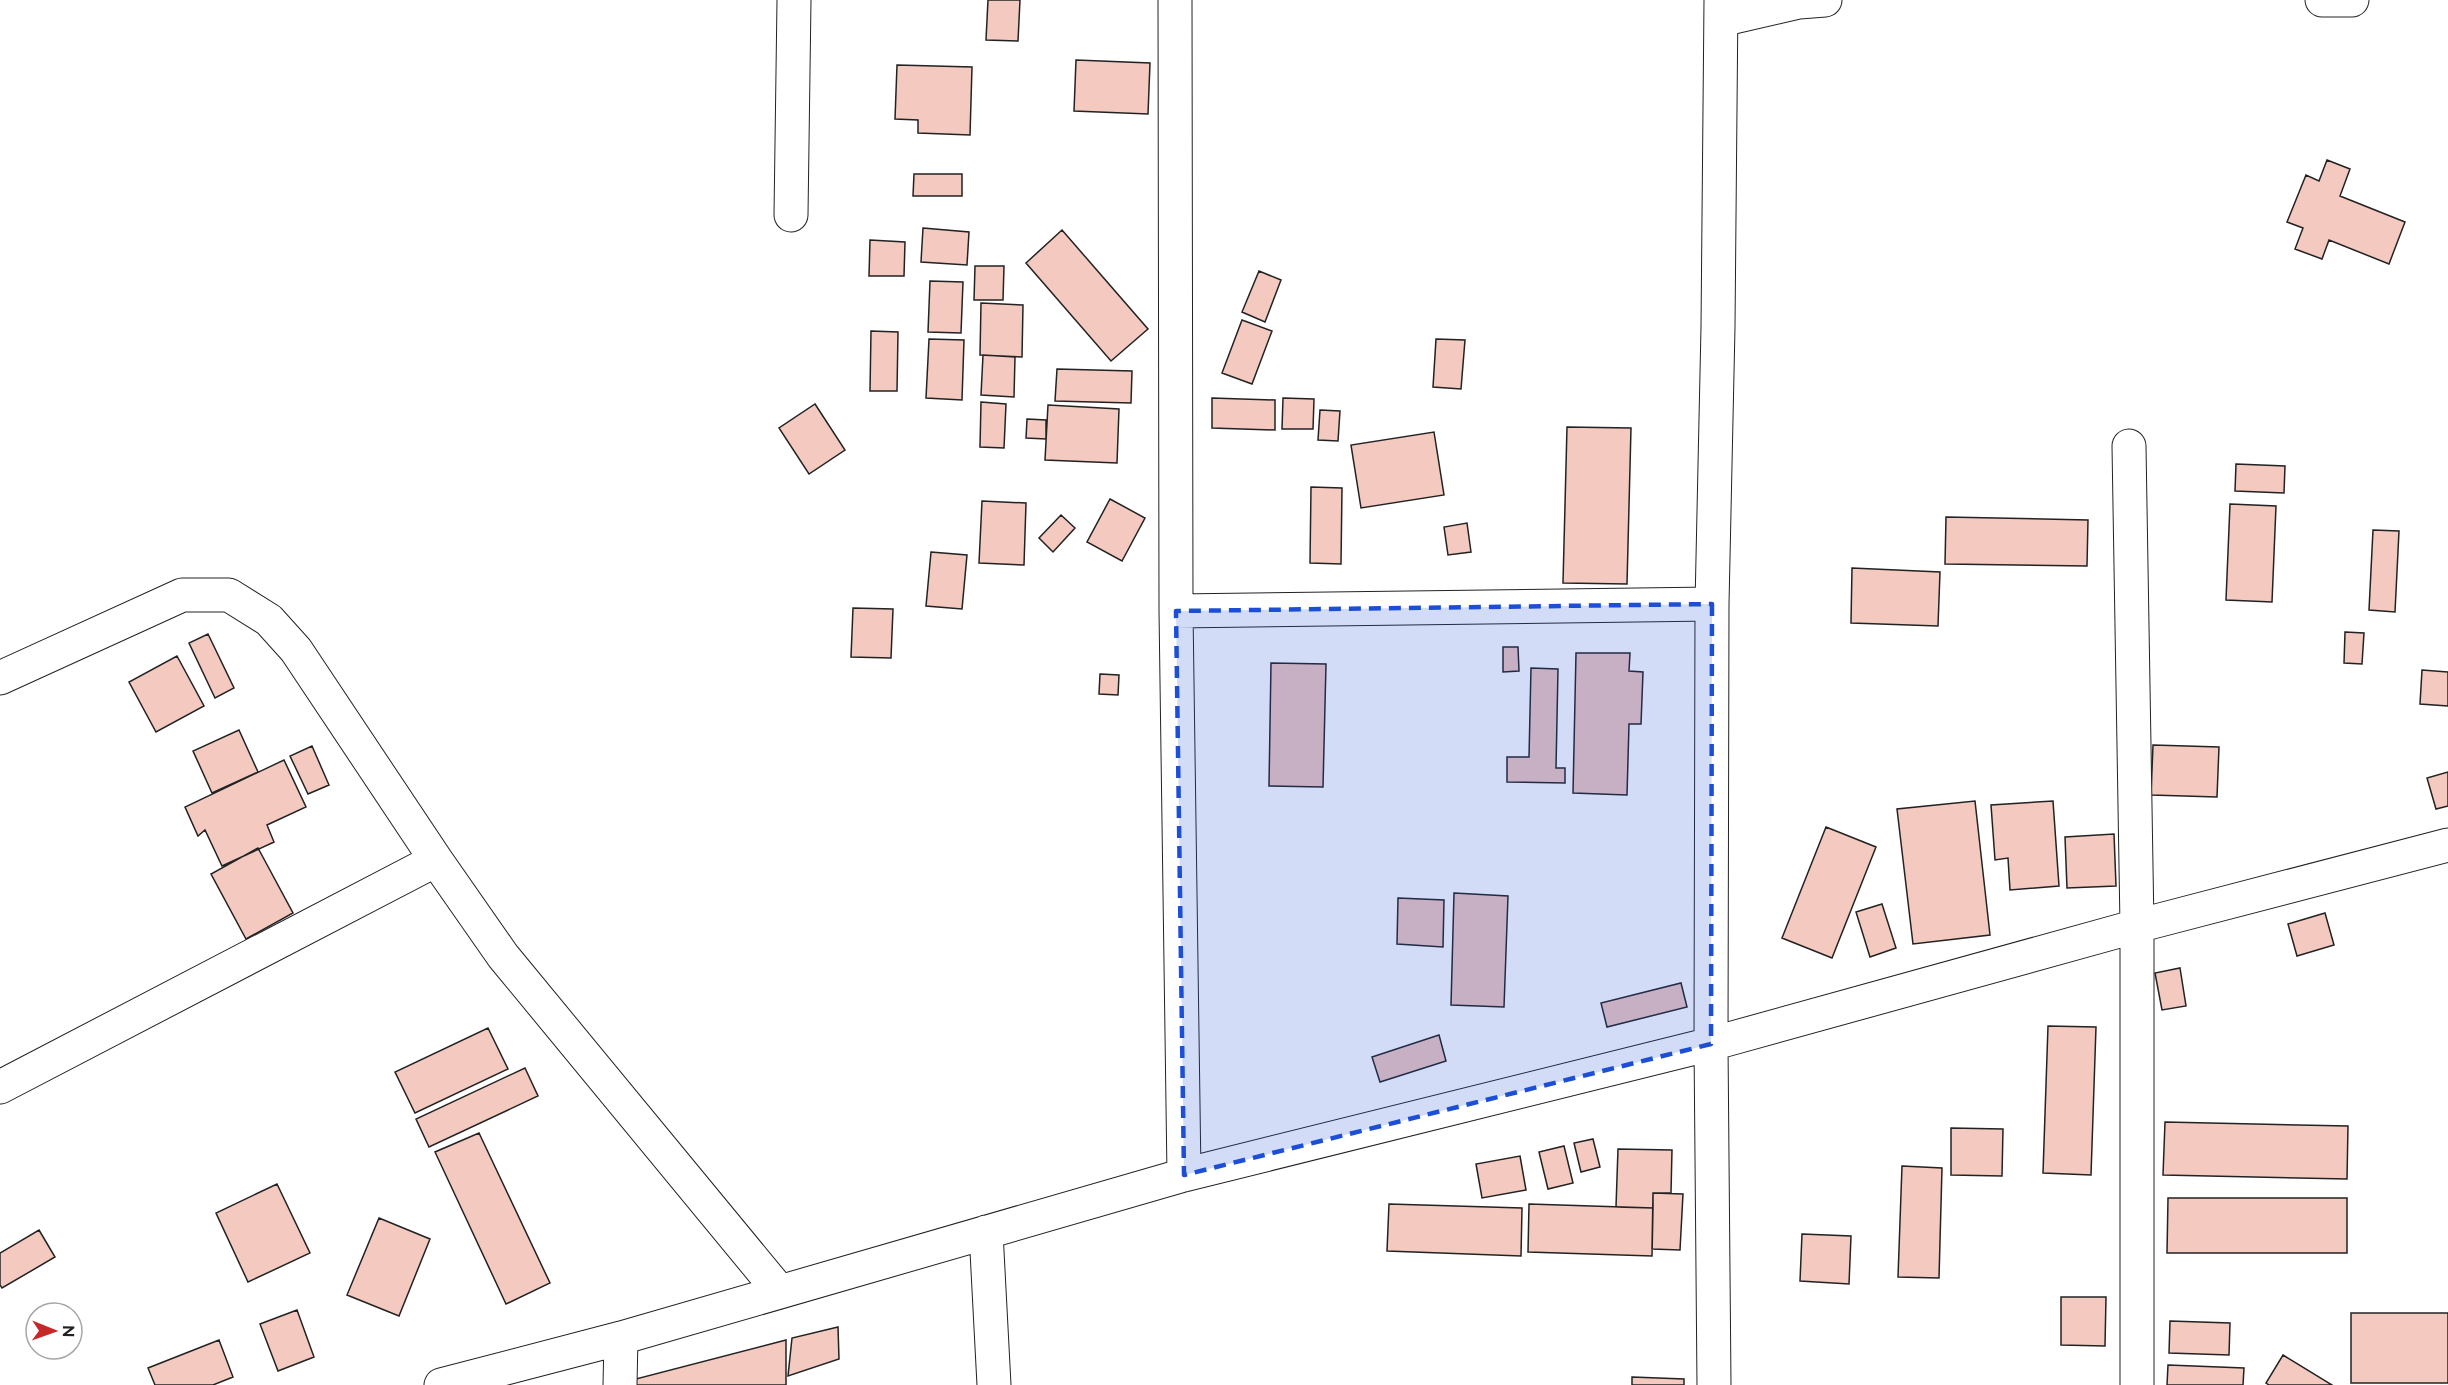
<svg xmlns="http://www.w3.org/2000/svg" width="2448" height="1385" viewBox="0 0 2448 1385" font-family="Raleway,sans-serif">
<rect width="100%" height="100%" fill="#fff"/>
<path fill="#f3c9c0" stroke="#222" stroke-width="1.5" d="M988,0H1020L1018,41L986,40Z
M1076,60L1150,63L1148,114L1074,111Z
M897,65L972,67L970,135L918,133V120L895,119Z
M2327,160L2350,169L2340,196L2405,222L2389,264L2329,240L2322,259L2295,249L2303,228L2287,222L2306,175L2319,181Z
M914,174H962V196H913Z
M923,228L969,232L967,265L921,262Z
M1062,230L1148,329L1111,361L1026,263Z
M870,240L905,242L904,276H869Z
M975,266H1004L1003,300H974Z
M1259,271L1281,280L1265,322L1242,312Z
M930,281L963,282L961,333L928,332Z
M981,303L1023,305L1022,357L980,355Z
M1242,320L1272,331L1252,384L1222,373Z
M871,331L898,332L897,391H870Z
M929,339L964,340L962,400L926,398Z
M1436,339L1465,340L1461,389L1433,387Z
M983,355L1015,357L1014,397L981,395Z
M1057,369L1132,371L1131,403L1055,401Z
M1212,398L1275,400V430L1212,428Z
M1283,398L1314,399L1313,429H1282Z
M981,402L1006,404L1004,448L980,447Z
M815,404L845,450L809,474L779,428Z
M1048,405L1119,409L1117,463L1045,460Z
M1320,410L1340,411L1338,441L1318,440Z
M1027,419L1046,420V439L1026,438Z
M1567,427L1631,428L1627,584L1563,583Z
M1434,432L1444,495L1361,508L1351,445Z
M2236,464L2285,466L2284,493L2235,491Z
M1311,487L1342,488L1341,564L1310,563Z
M1110,499L1145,518L1122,561L1087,542Z
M982,501L1026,503L1024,565L979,563Z
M2230,504L2276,506L2272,602L2226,600Z
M1061,515L1075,528L1053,552L1039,538Z
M1946,517L2088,520L2087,566L1945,564Z
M1467,523L1471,552L1448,555L1444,527Z
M2373,530L2399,531L2395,612L2369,610Z
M931,552L967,555L962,609L926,606Z
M1852,568L1940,572L1938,626L1851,623Z
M853,608L893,609L891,658L851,657Z
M2345,632L2364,633L2362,664L2344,663Z
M208,634L234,688L215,698L189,643Z
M1503,647H1518L1519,671L1503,672Z
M1576,653H1630L1629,671L1643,672L1641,724H1629L1627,795L1573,793Z
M177,656L204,706L156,732L129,682Z
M1271,663L1326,664L1323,787L1269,786Z
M1531,668L1558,669L1556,768H1565V783L1507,782V757H1529Z
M2422,670L2448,672V706L2420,704Z
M1100,674L1119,675L1118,695L1099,694Z
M239,730L258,772L212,793L193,751Z
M2153,745L2219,747L2217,797L2151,795Z
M312,746L329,785L308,794L290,756Z
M284,760L306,807L267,825L274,842L222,866L205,830L198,836L185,807Z
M2448,772V806L2436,809L2427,778Z
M1975,801L1990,935L1913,944L1897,809Z
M2053,801L2059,886L2010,890L2008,858L1995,860L1991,805Z
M1826,827L1876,847L1832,958L1782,938Z
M2114,834L2116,886L2067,888L2065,837Z
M258,848L293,913L246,939L211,874Z
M1454,893L1508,896L1504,1007L1451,1005Z
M1398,898L1444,900L1443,947L1397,944Z
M1882,904L1896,948L1870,957L1856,912Z
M2325,913L2334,945L2297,956L2288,924Z
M2180,968L2186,1006L2162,1010L2155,973Z
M1681,983L1687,1007L1607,1027L1601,1003Z
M2048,1026L2096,1027L2091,1175L2043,1173Z
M488,1028L508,1069L415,1113L395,1072Z
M1439,1035L1446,1061L1380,1082L1372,1057Z
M525,1068L538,1096L429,1147L416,1119Z
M2165,1122L2348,1126L2347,1179L2163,1175Z
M1951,1128L2003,1129L2002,1176L1951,1175Z
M479,1133L550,1283L506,1304L435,1152Z
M1593,1139L1600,1167L1581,1172L1574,1143Z
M1564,1146L1573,1183L1548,1189L1539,1152Z
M1618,1149L1672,1150L1671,1193H1653V1208L1616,1207Z
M1520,1156L1526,1190L1482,1198L1476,1164Z
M1902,1166L1942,1168L1939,1278L1898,1277Z
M277,1184L310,1253L248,1282L216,1213Z
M1653,1193L1683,1194L1680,1250L1652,1249Z
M2168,1198H2347V1253H2167Z
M1389,1204L1522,1208L1521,1256L1387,1251Z
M1529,1204L1653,1208L1652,1256L1528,1252Z
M379,1218L430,1239L399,1316L347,1295Z
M39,1230L55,1257L2,1288L0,1285V1253Z
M1802,1234L1851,1236L1849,1284L1800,1281Z
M2061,1297H2106L2105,1346L2061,1345Z
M297,1310L314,1357L278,1371L260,1324Z
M2351,1313H2448V1383H2351Z
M2170,1321L2230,1323L2229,1355L2169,1353Z
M838,1327L839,1359L788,1376L792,1338Z
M219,1340L233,1377L213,1385H155L148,1368Z
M786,1340V1385H628V1381Z
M2283,1355L2332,1385H2269L2266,1383Z
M2168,1365L2244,1368L2243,1385H2167Z
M1632,1377L1684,1379V1385H1632Z"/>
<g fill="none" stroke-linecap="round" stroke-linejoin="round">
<defs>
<path id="minor" d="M1175,0L1176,611L1184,1175
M2322,0H2352
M1721,20L1799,2L1825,0
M791,215L794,0
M2129,446L2137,926V1385
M1176,611L1712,604
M0,678L182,595H229L269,620L296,650L436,860L503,956L780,1292
M0,1087L436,860
M986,1232L994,1385
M441,1385L621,1338L1184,1175L1711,1044L2137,926L2448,845
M620,1385L621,1338
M1714,1385L1711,1044L1712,604L1718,327L1721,0"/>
</defs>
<use href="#minor" stroke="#222" stroke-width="35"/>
<use href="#minor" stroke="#fff" stroke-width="33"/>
</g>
<path fill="#1d4ed8" fill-opacity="0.2" stroke="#1d4ed8" stroke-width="4.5" stroke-dasharray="12 8" stroke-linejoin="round" d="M1712,604L1711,1044L1184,1175L1176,611Z"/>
<g transform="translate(54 1331) rotate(91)"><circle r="28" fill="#ffffff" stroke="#a7a7a7" stroke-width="1.5"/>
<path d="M0-4.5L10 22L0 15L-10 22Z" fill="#c62828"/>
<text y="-9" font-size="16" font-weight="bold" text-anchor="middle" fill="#222222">N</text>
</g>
</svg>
